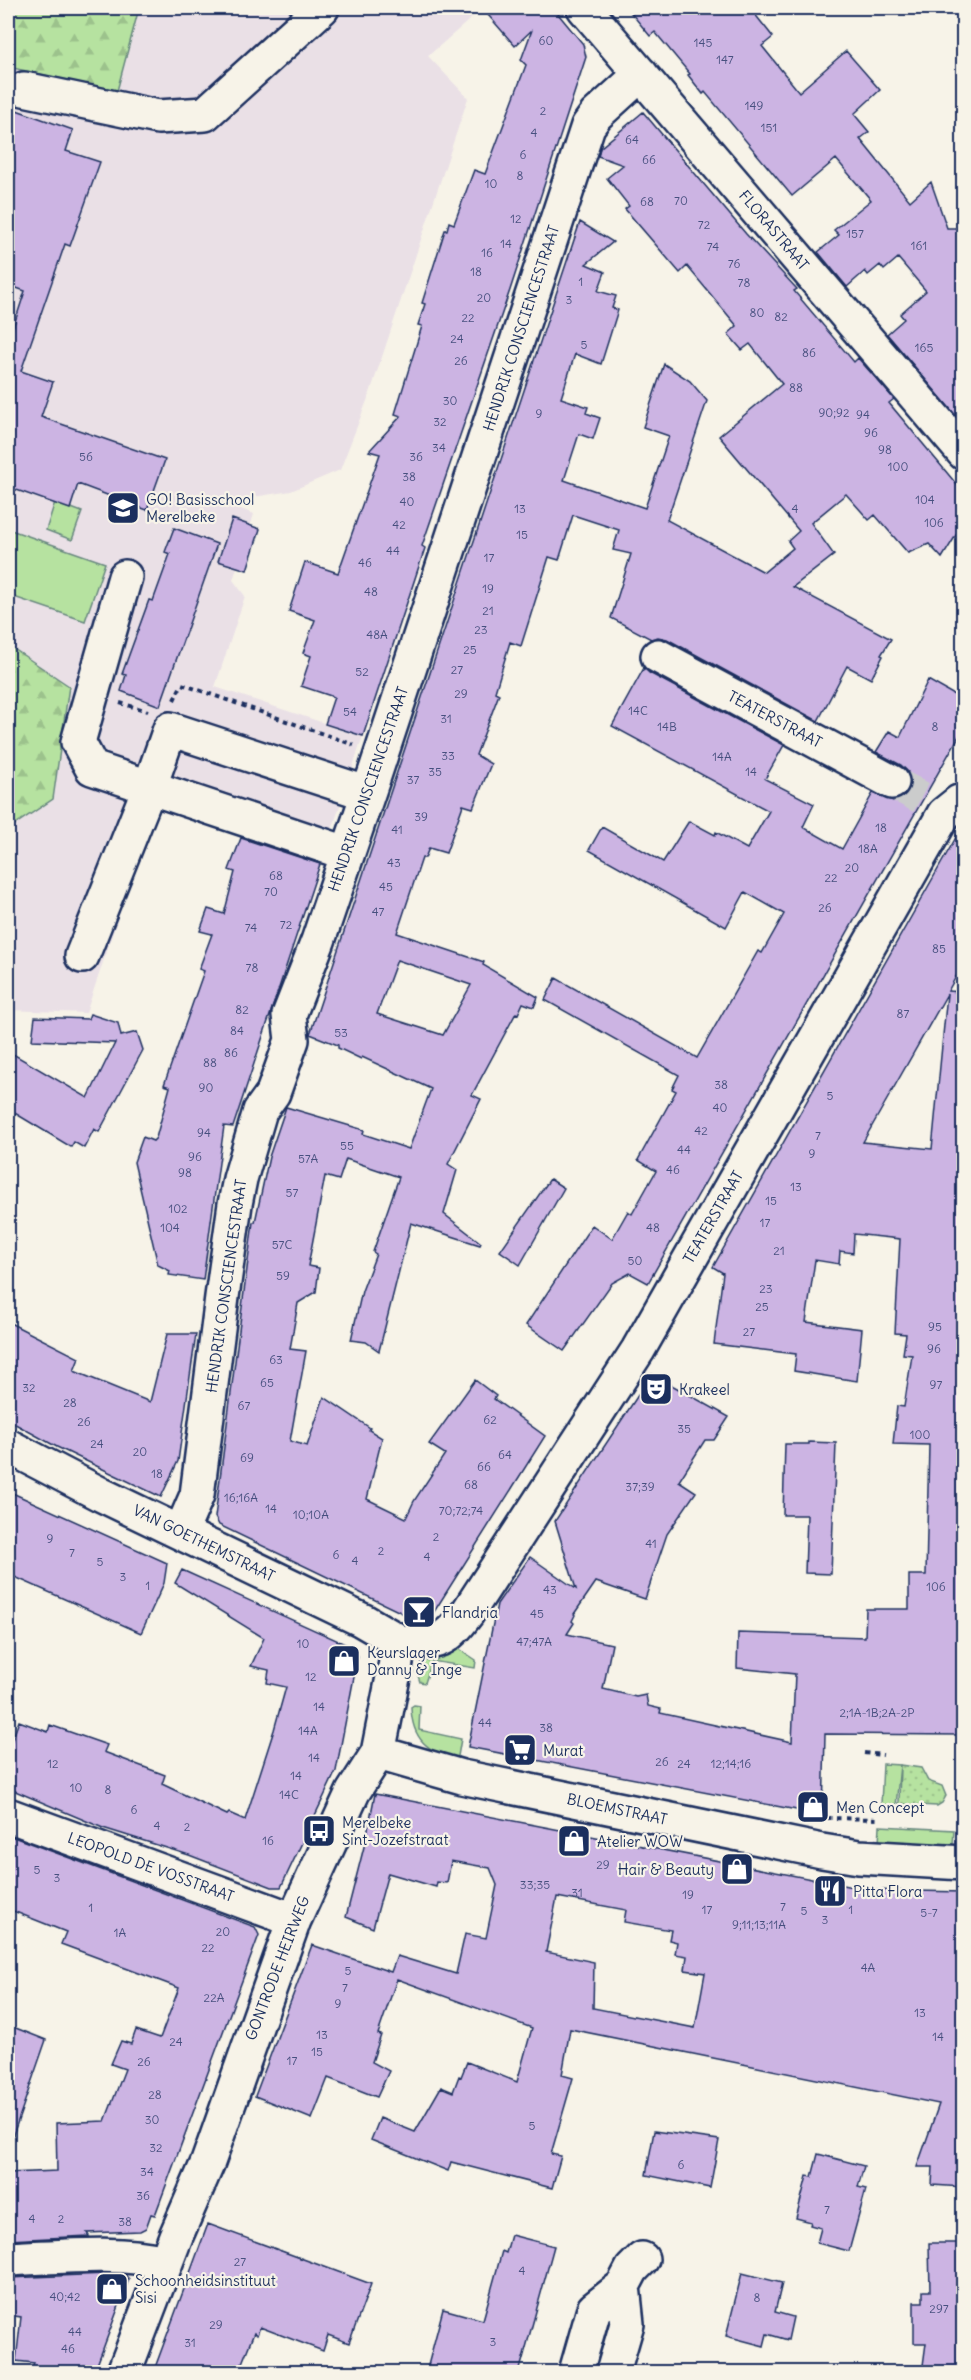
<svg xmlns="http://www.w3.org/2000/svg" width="971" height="2380" viewBox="0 0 971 2380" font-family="Delius,sans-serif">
<defs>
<pattern id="forest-firs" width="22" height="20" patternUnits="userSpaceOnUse" patternTransform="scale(1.5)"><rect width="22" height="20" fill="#b6e2a0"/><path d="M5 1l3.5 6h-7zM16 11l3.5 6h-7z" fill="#9cc28c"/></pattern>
<pattern id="park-dots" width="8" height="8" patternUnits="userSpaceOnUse" patternTransform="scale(1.5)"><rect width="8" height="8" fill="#b6e2a0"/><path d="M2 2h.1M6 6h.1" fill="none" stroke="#9cc28c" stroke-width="1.8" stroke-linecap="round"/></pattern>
</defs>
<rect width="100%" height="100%" fill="#f7f3e8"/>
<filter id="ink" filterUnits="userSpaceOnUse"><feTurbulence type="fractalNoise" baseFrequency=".0167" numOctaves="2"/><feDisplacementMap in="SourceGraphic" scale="12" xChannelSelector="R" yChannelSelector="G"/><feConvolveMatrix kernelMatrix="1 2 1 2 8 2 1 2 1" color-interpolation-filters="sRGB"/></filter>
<g filter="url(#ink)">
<path fill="#eae0e6" d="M139,8H483L428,56L468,98L370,393L340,470L291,491L223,502L254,514L233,580L245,596L215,687L363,736L322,860L155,807L86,1013L8,1010V67L117,90Z"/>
<path fill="#b6e2a0" stroke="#68887f" stroke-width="1.5" d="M55,502L82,512L72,540L46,530Z
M8,529L105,563L85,621L8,595Z
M455,1646L476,1660L475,1668L432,1661L425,1683L420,1682L417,1672L421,1661Z
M414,1705L420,1706L419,1730L461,1739L457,1762C428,1750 412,1741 411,1707Z
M883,1764L900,1765L896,1806L881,1805Z
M880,1826L954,1830L953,1845L879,1843Z"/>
<path fill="url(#forest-firs)" stroke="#68887f" stroke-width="1.5" d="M8,8H139L117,91L8,67Z
M8,645L69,686L53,799L8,829Z"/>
<path fill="url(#park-dots)" stroke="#68887f" stroke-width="1.5" d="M900,1765L921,1768L928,1781L942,1786L946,1796L942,1803L937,1806L899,1804Z"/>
<path fill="#ccb4e3" stroke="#1b2f5e" stroke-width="1.5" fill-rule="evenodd" d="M482,8H556L554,9L583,44L586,57L510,290L422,546L425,548L363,736L325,724L334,697L301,686L311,656L303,653L315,620L289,611L305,562L338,573L380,454L369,451L401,416L395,414L422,326L418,325L425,304L422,303L445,230H447L449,222L454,224L474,170L485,174L526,65L521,60L532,30L515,46Z
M627,8H750L773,37L762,46L799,92L846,51L880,90L854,114L869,132L860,139L910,201L931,182L947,228H963V424L887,334L904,319L900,314L926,291L898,258L884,270L880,265L868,275L865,271L847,287L818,252L839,235L834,230L871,200L836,159L792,196L705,92L703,94L688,75L690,74L655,32L650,36Z
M8,107L73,130L66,151L100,162L70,246L65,244L21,371L53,382L41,417L165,460L147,510L78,484L70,509L8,487V343L25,291L8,285Z
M643,112L746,234L797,289L794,291L854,362L858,358L894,399L889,403L963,492V524L942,558L929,544L908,553L875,515L869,520L846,494L811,523L834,555L793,587L891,639L881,655L883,656L871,679L847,666L818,721L667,639L658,637L651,639L611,618L631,554L613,550L619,530L573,515L559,560L549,557L521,646L510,642L495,692L499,694L476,755L491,764L473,808L463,805L446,853L429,848L425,858H422L397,933L484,962L483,965L538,997L534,1007L523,1003L518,1014L516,1013L472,1095L481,1099L448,1164L457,1170L444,1214L481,1243L480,1245L411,1223L379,1351L366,1342L351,1340L362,1291L376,1254L373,1252L399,1177L346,1159L339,1180L325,1176L308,1266L319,1268L316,1292L298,1303L290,1349L306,1351L290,1441L307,1446L324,1397L370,1428L369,1430L382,1438L367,1499L406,1518L414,1501L445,1454L429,1444L475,1380L496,1396L494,1399L545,1436L427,1623H423L219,1525L215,1517L253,1222H255L269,1157L286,1107L364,1130L363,1134L409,1149L431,1089L362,1057L361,1059L338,1048V1045L310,1034L580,222L613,242L586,264L605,272L598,291L616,296L612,308L618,310L601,364L575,354L561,398L588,407L586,413L600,418L593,439L579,434L564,480L645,508L669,436L643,427L664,364L690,381L707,401L667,520L764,572L793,548L788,541L799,531L719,436L782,384L750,344L742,350L728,334L737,326L687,266L680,273L625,209L629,206L607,178L623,165L598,156L600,148ZM397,960L471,985L443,1035L377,1014Z
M232,519L260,529L247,570L218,561Z
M174,528L217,544L160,706L121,691L126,675L122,674L149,600L153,601L170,554L165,552Z
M644,668L649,673L784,745L765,779L814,804L803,827L842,849L873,793L893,801L902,798L909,790L911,781L908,772L901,765L876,752L889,731L900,737L928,680L963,700V729L648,1283L630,1273L612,1283L564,1351L526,1325L592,1225L612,1239L628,1211L632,1214L656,1171L638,1160L676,1091L672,1089L679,1075L545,1000L556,978L697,1058L758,951L762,953L784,914L745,892L726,927L589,850L602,827L663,862L689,821L715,835L716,832L747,849L769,811L612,726Z
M963,825V964L948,991L963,992V1735L825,1734L823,1815L468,1747L497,1604L530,1557L576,1589L555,1521L652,1374L729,1417L714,1440H705L679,1481L696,1492L667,1534L645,1599L596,1582L574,1614L575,1615L572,1621L574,1623L567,1634L612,1644L603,1689L636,1697L646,1695L648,1706L661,1709L660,1713L792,1742L795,1674L737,1668L738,1633L865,1637L866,1609H909V1575H926L929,1445L893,1444L897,1406L904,1407L912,1355L903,1354L906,1334L895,1333L900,1239L854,1234L853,1253L840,1251L839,1264L815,1260L806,1322L862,1329L857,1381L794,1371L796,1354L714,1344L723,1273L713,1267ZM947,994L932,1149L863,1142L880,1112Z
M241,838L320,864L233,1127L224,1126L203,1280L169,1275L170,1271L158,1265L134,1162L143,1137L153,1141L156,1138L170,1087L164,1085L204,971L199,969L212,934L200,931L208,909L224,914L235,872L229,870Z
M90,1014L118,1023L121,1036L137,1032L143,1050L99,1132L94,1129L84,1148L74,1142L71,1147L8,1109V1051L88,1098L115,1043L32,1040L35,1017L88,1019Z
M550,1179L564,1188L520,1265L500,1251Z
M8,1322L79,1358L74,1371L150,1402L167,1334H196L178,1461L161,1497L57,1447L8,1420Z
M809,1442L836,1443L831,1574L805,1573L807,1515H783L785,1444H809Z
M8,1491L167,1563L164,1583L141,1633L8,1574Z
M182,1570L354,1648L358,1656L336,1771L281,1887H272L189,1855L103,1828L8,1788V1751L19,1721L48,1732L50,1725L107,1745L104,1752L165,1775L162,1784L227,1815L229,1813L245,1820L274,1730L286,1687L267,1683L269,1670L251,1666L264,1638L175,1583Z
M375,1794L868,1890L963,1892V2187L932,2185L933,2167H917L939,2104L570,2029L562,2075L573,2078L551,2154L561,2156L552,2188L451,2162L448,2171L371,2140L380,2118L415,2132L441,2087L453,2092L459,2076L461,2077L467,2062L517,2082L532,2028L397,1979L378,2034L381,2035L372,2062L389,2071L377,2097L328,2078L312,2119L255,2096L312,1945L391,1972L397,1956L456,1974L465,1934L486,1938L497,1885L490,1868L451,1861L447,1883L437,1882L436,1887L388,1873L373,1928L346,1917L366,1839ZM557,1897L626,1910L624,1922L671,1930L669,1940L677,1942L675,1954L687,1956L685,1970L705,1973L695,2028L593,2008L594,1962L546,1952Z
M8,1835L255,1927L259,1935L155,2215L151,2214L146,2228L140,2231L87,2233L89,2236L8,2240V2173L57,2171L56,2123L105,2121L125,2069L111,2064L121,2041L131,2044L136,2030L160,2038L179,1988L61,1944L66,1932L8,1909Z
M8,2025L46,2040L12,2138H8Z
M654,2131L719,2140L710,2188L646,2175Z
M818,2154L864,2166L858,2187L866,2189L849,2251L817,2243L821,2228L810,2225L811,2222L796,2218L807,2176L812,2177Z
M208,2224L371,2284L349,2343L328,2335L323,2351L260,2327L257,2335L254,2333L238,2373H153Z
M511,2235L554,2246L519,2373H426L443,2309L483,2320L502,2251L506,2253Z
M929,2243H963V2373H922L926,2343H914V2302H923V2291H930Z
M742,2273L782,2283L775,2312L793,2317L788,2340L767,2334L764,2346L726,2336Z
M107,2274L125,2275L129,2279L94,2373H30L34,2363L16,2361L21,2317L8,2315V2278Z"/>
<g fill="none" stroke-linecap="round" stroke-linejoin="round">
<path stroke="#cbcccc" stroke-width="33" stroke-dasharray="33 16" stroke-linecap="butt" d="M892,782L924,799"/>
<defs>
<path id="minor" d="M584,8L964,453
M24,89L158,117L205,114L322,8
M125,577L78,742L92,768L346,853
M658,656L892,782
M82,956L150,786L170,729L366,793
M8,1446L100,1494L362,1620L400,1642
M181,1532L197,1495L222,1297L235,1204L240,1179L260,1111L273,1093L292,1040L289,1015L318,941L375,773L588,126L596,115L641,74
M400,1642C438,1643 444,1644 468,1612L638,1350L944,814L959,802H964
M378,1753L462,1777L822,1851L859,1857L964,1863
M8,1815L294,1920
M8,2259C61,2257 114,2250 166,2262
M623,2286L632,2269L642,2259
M124,2372L176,2236L208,2162L294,1920L353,1792L378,1753L400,1642
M576,2372L594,2309L623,2286L627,2324L613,2372"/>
</defs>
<use href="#minor" stroke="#1b2f5e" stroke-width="38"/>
<path stroke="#1b2f5e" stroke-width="4" stroke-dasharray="4.5 4.5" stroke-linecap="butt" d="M174,700L182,684L354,745
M120,703L148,711
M864,1753L883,1755
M827,1818L880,1819"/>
<use href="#minor" stroke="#f7f3e8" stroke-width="33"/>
</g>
</g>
<defs>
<symbol id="school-square" viewBox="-11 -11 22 22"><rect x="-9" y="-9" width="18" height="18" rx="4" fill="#1b2f5e" stroke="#f7f3e8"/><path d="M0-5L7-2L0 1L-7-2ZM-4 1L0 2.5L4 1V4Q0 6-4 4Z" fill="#fff"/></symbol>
<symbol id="theatre-square" viewBox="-11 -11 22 22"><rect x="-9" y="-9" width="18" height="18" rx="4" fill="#1b2f5e" stroke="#f7f3e8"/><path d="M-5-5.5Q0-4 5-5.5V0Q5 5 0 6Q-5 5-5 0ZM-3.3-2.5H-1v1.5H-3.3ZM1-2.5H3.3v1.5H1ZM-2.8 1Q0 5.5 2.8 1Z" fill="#fff"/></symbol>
<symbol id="bar-square" viewBox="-11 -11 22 22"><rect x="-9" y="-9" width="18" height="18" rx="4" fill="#1b2f5e" stroke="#f7f3e8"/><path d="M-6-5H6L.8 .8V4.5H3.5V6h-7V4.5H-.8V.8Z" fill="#fff"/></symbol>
<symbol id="shop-square" viewBox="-11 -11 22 22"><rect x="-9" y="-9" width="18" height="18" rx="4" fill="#1b2f5e" stroke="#f7f3e8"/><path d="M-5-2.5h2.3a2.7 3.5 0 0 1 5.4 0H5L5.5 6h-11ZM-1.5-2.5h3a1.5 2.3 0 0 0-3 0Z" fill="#fff"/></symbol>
<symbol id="supermarket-square" viewBox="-11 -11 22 22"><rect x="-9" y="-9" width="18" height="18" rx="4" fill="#1b2f5e" stroke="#f7f3e8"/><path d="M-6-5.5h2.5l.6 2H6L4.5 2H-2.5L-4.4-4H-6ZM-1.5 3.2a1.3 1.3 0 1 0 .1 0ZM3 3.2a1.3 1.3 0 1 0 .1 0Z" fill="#fff"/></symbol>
<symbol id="bus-square" viewBox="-11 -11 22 22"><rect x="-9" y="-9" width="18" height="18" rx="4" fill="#1b2f5e" stroke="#f7f3e8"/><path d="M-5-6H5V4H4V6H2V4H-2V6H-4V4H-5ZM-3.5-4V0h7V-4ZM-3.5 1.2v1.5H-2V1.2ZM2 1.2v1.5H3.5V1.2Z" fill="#fff"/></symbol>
<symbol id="restaurant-square" viewBox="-11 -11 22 22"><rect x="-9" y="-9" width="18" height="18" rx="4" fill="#1b2f5e" stroke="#f7f3e8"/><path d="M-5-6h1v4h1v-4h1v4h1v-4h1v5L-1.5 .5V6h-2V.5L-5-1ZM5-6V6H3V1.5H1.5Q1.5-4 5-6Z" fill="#fff"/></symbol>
</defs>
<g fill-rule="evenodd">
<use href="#school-square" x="104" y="489" width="38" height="38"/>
<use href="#theatre-square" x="637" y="1370" width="38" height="38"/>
<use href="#bar-square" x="400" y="1593" width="38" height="38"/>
<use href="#shop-square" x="325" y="1642" width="38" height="38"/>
<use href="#supermarket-square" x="501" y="1731" width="38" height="38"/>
<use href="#shop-square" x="794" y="1788" width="38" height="38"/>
<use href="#bus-square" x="300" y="1812" width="38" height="38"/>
<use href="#shop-square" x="555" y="1822" width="38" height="38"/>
<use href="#shop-square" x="718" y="1850" width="38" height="38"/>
<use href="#restaurant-square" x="811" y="1872" width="38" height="38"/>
<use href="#shop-square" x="93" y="2270" width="38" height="38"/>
</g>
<g text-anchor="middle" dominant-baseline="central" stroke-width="4.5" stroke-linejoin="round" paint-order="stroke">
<g font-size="12" fill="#47507f">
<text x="546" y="40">60</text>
<text x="703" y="42">145</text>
<text x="725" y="59">147</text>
<text x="754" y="105">149</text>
<text x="543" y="110">2</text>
<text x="769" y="127">151</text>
<text x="534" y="132">4</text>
<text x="632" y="139">64</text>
<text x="523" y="154">6</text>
<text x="649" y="159">66</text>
<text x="520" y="175">8</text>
<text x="491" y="183">10</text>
<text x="681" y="200">70</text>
<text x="647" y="201">68</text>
<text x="516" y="218">12</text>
<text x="704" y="224">72</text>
<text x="855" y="233">157</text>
<text x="506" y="243">14</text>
<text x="919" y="245">161</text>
<text x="713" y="246">74</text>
<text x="487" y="252">16</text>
<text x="734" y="263">76</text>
<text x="476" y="271">18</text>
<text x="581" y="281">1</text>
<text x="744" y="282">78</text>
<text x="484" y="297">20</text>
<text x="569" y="299">3</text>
<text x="757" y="312">80</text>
<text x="781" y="316">82</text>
<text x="468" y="317">22</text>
<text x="457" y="338">24</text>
<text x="584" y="344">5</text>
<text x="924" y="347">165</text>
<text x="809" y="352">86</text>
<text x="461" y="360">26</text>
<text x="796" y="387">88</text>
<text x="450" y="400">30</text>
<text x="834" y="412">90;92</text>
<text x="539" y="413">9</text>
<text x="863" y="414">94</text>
<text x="440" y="421">32</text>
<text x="871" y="432">96</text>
<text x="439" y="447">34</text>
<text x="885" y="449">98</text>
<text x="86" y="456">56</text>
<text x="416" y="456">36</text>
<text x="898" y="466">100</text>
<text x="409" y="476">38</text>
<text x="925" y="499">104</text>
<text x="407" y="501">40</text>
<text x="520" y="508">13</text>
<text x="795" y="508">4</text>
<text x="934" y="522">106</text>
<text x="399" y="524">42</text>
<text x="522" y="534">15</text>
<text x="393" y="550">44</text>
<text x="489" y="557">17</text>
<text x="365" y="562">46</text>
<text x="488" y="588">19</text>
<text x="371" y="591">48</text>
<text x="488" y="610">21</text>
<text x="481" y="629">23</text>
<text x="377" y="634">48A</text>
<text x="470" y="649">25</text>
<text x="457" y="669">27</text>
<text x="362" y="671">52</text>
<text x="461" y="693">29</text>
<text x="638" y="710">14C</text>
<text x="350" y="711">54</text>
<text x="446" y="718">31</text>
<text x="667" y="726">14B</text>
<text x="935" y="726">8</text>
<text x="448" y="755">33</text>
<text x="722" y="756">14A</text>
<text x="435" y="771">35</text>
<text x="751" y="771">14</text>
<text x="413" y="779">37</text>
<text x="421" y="816">39</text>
<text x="881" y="827">18</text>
<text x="397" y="829">41</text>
<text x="868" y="848">18A</text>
<text x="394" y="862">43</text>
<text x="852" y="867">20</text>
<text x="276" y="875">68</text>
<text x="831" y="877">22</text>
<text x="386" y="886">45</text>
<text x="271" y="891">70</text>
<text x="825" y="907">26</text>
<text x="378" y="911">47</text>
<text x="286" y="924">72</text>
<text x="251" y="927">74</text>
<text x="939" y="948">85</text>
<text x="252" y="967">78</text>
<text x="242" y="1009">82</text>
<text x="903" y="1013">87</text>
<text x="237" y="1030">84</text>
<text x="341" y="1032">53</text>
<text x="231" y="1052">86</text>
<text x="210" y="1062">88</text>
<text x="721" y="1084">38</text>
<text x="206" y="1087">90</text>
<text x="830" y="1095">5</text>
<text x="720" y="1107">40</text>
<text x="701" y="1130">42</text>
<text x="204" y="1132">94</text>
<text x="818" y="1135">7</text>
<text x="347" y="1145">55</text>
<text x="684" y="1149">44</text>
<text x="812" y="1153">9</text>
<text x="195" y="1156">96</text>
<text x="308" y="1158">57A</text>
<text x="673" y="1169">46</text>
<text x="185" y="1172">98</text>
<text x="796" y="1186">13</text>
<text x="292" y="1192">57</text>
<text x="771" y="1200">15</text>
<text x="178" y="1208">102</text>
<text x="765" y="1222">17</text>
<text x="170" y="1227">104</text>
<text x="653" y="1227">48</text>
<text x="282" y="1244">57C</text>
<text x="779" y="1250">21</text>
<text x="635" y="1260">50</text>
<text x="283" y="1275">59</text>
<text x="766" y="1288">23</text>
<text x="762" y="1306">25</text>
<text x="935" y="1326">95</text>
<text x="749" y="1331">27</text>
<text x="934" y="1348">96</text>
<text x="276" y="1359">63</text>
<text x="267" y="1382">65</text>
<text x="936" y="1384">97</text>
<text x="29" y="1387">32</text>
<text x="70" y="1402">28</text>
<text x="244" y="1405">67</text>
<text x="490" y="1419">62</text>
<text x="84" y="1421">26</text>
<text x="684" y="1428">35</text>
<text x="920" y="1434">100</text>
<text x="97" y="1443">24</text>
<text x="140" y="1451">20</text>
<text x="505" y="1454">64</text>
<text x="247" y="1457">69</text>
<text x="484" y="1466">66</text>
<text x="157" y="1473">18</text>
<text x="471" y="1484">68</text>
<text x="640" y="1486">37;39</text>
<text x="241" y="1497">16;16A</text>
<text x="271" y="1508">14</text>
<text x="461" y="1510">70;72;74</text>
<text x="311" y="1514">10;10A</text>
<text x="436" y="1536">2</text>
<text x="50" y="1538">9</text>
<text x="651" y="1543">41</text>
<text x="381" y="1550">2</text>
<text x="72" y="1552">7</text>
<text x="336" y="1554">6</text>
<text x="427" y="1556">4</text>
<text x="355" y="1560">4</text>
<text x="100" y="1561">5</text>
<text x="123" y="1576">3</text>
<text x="148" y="1585">1</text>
<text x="936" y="1586">106</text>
<text x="550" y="1589">43</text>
<text x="537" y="1613">45</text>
<text x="534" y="1641">47;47A</text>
<text x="303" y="1643">10</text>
<text x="311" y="1676">12</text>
<text x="319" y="1706">14</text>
<text x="877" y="1712">2;1A-1B;2A-2P</text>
<text x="485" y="1722">44</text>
<text x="546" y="1727">38</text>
<text x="308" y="1730">14A</text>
<text x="314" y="1757">14</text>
<text x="662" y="1761">26</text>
<text x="53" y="1763">12</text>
<text x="684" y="1763">24</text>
<text x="731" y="1763">12;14;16</text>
<text x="296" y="1775">14</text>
<text x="76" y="1787">10</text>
<text x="108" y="1789">8</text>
<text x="289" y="1794">14C</text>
<text x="134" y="1809">6</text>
<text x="157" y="1825">4</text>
<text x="187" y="1826">2</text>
<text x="268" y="1840">16</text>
<text x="603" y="1864">29</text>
<text x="37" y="1869">5</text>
<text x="57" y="1877">3</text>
<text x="535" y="1884">33;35</text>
<text x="577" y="1892">31</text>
<text x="688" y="1894">19</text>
<text x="783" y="1906">7</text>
<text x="91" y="1907">1</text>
<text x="707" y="1909">17</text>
<text x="851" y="1909">1</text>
<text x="804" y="1910">5</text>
<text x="929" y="1912">5-7</text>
<text x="825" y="1919">3</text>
<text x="759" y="1924">9;11;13;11A</text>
<text x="223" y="1931">20</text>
<text x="120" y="1932">1A</text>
<text x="208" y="1947">22</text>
<text x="868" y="1967">4A</text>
<text x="348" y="1970">5</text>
<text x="345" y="1987">7</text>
<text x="214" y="1997">22A</text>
<text x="338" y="2003">9</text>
<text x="920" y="2012">13</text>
<text x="322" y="2034">13</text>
<text x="938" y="2036">14</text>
<text x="176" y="2041">24</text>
<text x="317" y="2051">15</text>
<text x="292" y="2060">17</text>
<text x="144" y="2061">26</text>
<text x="155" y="2094">28</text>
<text x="152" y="2119">30</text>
<text x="532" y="2125">5</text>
<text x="156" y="2147">32</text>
<text x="681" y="2164">6</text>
<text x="147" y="2171">34</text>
<text x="143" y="2195">36</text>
<text x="827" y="2209">7</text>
<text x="32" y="2218">4</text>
<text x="61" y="2218">2</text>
<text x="125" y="2221">38</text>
<text x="240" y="2261">27</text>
<text x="522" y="2270">4</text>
<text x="65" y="2296">40;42</text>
<text x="757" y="2297">8</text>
<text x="939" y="2308">297</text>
<text x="216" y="2324">29</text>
<text x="75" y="2331">44</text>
<text x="493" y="2341">3</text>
<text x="190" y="2342">31</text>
<text x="68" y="2348">46</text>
</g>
<g font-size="15" fill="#1b2f5e" stroke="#f7f3e8">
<text transform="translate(774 230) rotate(50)">FLORASTRAAT</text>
<text transform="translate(521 328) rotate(-72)">HENDRIK CONSCIENCESTRAAT</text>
<text transform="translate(775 719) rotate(28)">TEATERSTRAAT</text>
<text transform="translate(368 789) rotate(-71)">HENDRIK CONSCIENCESTRAAT</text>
<text transform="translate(713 1217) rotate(-60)">TEATERSTRAAT</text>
<text transform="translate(226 1286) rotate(-82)">HENDRIK CONSCIENCESTRAAT</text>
<text transform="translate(204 1543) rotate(26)">VAN GOETHEMSTRAAT</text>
<text transform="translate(617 1809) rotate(12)">BLOEMSTRAAT</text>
<text transform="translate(151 1867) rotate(20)">LEOPOLD DE VOSSTRAAT</text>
<text transform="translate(277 1968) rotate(-69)">GONTRODE HEIRWEG</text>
</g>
<g font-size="15" fill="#1b2f5e" stroke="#f7f3e8" text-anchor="start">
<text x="146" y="499">GO! Basisschool<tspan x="146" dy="17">Merelbeke</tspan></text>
<text x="679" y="1389">Krakeel</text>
<text x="442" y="1612">Flandria</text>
<text x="367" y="1652">Keurslager<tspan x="367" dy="17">Danny &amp; Inge</tspan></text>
<text x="543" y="1750">Murat</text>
<text x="836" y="1807">Men Concept</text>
<text x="342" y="1822">Merelbeke<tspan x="342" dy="17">Sint-Jozefstraat</tspan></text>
<text x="597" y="1841">Atelier WOW</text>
<text x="714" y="1869" text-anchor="end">Hair &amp; Beauty</text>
<text x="853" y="1891">Pitta Flora</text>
<text x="135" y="2280">Schoonheidsinstituut<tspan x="135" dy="17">Sisi</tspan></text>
</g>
</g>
<rect width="971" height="2380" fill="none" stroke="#f7f3e8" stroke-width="30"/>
<rect x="15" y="15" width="941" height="2350" fill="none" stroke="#1b2f5e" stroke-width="2" filter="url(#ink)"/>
</svg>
